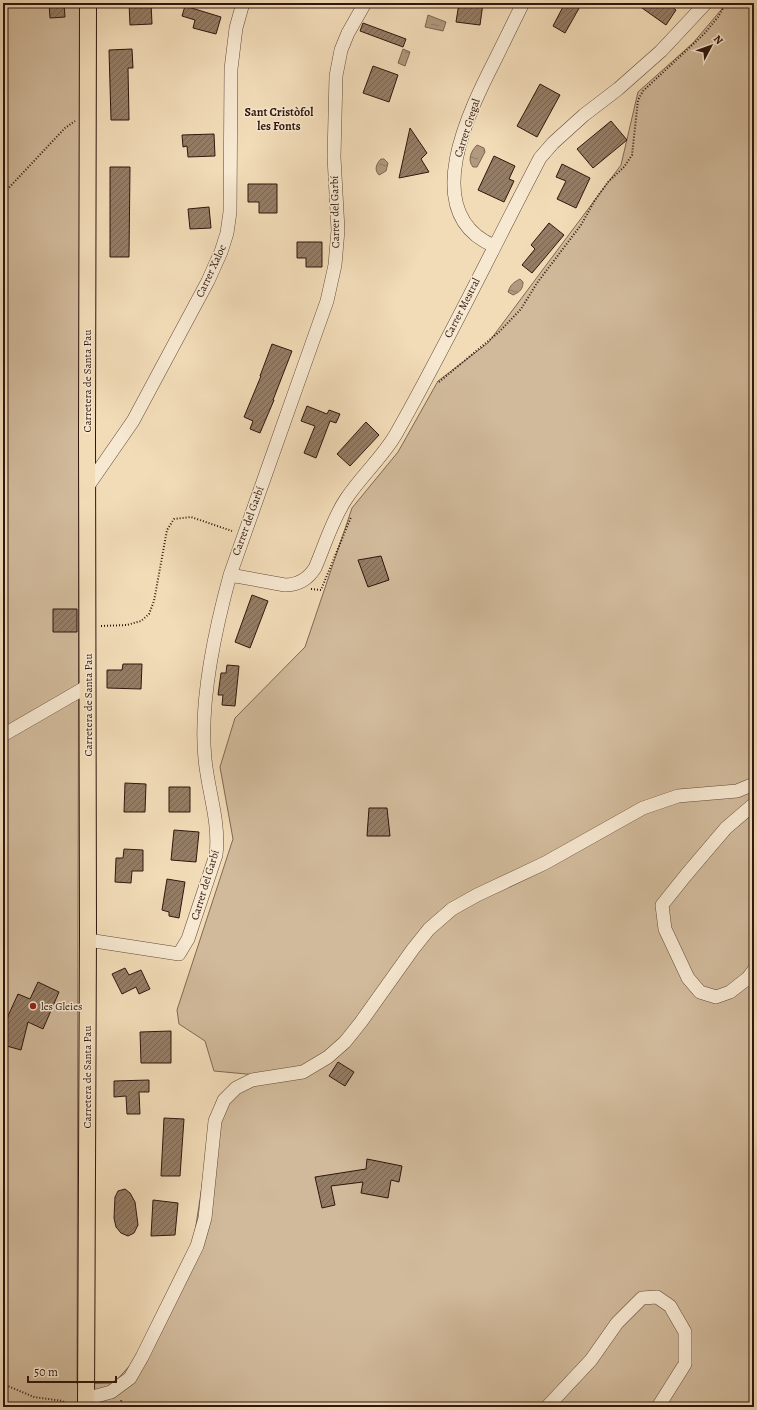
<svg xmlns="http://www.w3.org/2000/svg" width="757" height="1410" viewBox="0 0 757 1410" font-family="Alegreya,serif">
<defs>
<pattern id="water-ripples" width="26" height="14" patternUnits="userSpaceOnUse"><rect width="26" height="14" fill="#b0997e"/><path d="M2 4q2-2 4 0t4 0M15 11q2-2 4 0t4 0" fill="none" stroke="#907c66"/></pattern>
<pattern id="building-hatch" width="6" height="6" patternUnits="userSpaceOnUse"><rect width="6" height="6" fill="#947d66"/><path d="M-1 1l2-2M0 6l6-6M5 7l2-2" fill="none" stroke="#796552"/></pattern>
</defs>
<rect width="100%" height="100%" fill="#f2dcb8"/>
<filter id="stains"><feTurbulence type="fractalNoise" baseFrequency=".005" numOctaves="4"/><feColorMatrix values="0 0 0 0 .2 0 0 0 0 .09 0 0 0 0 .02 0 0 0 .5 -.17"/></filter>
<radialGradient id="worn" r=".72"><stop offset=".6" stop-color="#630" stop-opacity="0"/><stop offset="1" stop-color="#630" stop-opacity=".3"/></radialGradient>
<path fill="#d1ba9b" stroke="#806854" d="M3,3H80L77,1384L114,1383L133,1362L194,1238L214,1108L257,1075L214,1071L205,1041L179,1024L177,1010L233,839L220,767L235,718L305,647L352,508L398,452L438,381L488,343L621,165L638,92L693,43L727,3H754V1407H3Z"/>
<path fill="url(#water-ripples)" stroke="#7c6551" d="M428,15L446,22L443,31L425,27Z
M403,49L410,52L405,66L398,63Z
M477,145L484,148L485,152L477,167H473C467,160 471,151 477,145Z
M381,159H384L388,163L386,171L379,175C374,170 376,164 381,159Z
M520,279L523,282C523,289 520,292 513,295L508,292C510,285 514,282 520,279Z"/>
<path fill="url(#building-hatch)" stroke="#2f160d" d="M49,3H64L65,17L50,18Z
M129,3H151L152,24L130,25Z
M459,3H483L480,25L456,22Z
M565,3H582L565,33L553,26Z
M635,3H667L676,10L666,25Z
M185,6L221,17L216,34L193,28L195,20L182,16Z
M363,23L406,39L403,47L360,31Z
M132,49L133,68H128L129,120H111L109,50Z
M373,66L398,75L389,102L363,93Z
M540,84L560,95L537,137L517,126Z
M611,121L627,140L593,168L577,149Z
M410,128L427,153L421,159L429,172L399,178Z
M214,134L215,156L188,157L187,146L183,147L182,135Z
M494,156L515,166L509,179L514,181L504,202L478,190Z
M562,164L590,178L576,208L557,199L566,181L556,177Z
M110,167H130L129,257H110Z
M248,184H277V213H259V202H248Z
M209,207L211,228L190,229L188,209Z
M549,223L564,235L532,273L522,265L535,249L531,245Z
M297,242H322V267H306V258H297Z
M272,344L292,351L273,400H274L260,433L250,429L253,421L244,417L261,376H260Z
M307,406L327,414L329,410L340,414L336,423L330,421L316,458L304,453L315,426L301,421Z
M366,422L379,435L350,466L337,454Z
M381,556L389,580L368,587L358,560Z
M252,595L268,601L250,648L235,642Z
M53,609H77V632H53Z
M123,664H142L141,689L107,688V670H122Z
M227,665L239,666L235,706L222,705L223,695H218L221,673H226Z
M125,783L146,784L145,812H124Z
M169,787H190V812H169Z
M369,808H387L390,836H367Z
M174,830L199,832L196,862L171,860Z
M124,849L143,850V871H132L131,883L115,882L116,858H123Z
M167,879L185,882L179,918L169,916V912L162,910Z
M125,968L129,975L141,970L150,989L139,994L136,987L122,994L112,974Z
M38,982L59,992L43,1029L28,1022L21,1050L3,1045V1027L18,994L30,999Z
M171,1031V1063H141L140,1032Z
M338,1062L354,1072L345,1086L329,1076Z
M149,1080V1092H139L140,1114H127L126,1096L114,1097V1081Z
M164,1118L184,1119L180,1176H161Z
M367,1159L402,1166L399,1182L391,1180L388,1198L361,1193L363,1182L331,1186L335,1205L322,1208L315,1177L366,1169Z
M125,1189L130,1193L135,1202L138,1225L134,1233L128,1236L121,1233L116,1227L114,1218L115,1197L118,1191Z
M153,1200L178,1203L175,1235L151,1236Z"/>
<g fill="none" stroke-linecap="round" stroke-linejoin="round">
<defs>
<path id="minor" d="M494,246C417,213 470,109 496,58C505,40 514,21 523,3
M88,486L133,421L208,281L221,252L227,233L230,212L231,69L236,28L243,3
M230,575L285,585C299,585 308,579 315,568C325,545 332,520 346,499C361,476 382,458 396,434C447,344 492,250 540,158L553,143L584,115L618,89L661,51L704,5
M3,735L88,686
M754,804L726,828L686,875L662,905L665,929L688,978L700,992L716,997L730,992L748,978L754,970
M88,940L179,954L188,939L216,855C220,822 208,791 205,759C199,701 215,630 230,575L327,301L335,265L338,230L334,157L336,76L341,50L348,33L365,3
M85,1399L111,1392L130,1378L142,1357L197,1246L205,1218L215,1121L224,1100L236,1088L252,1080L303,1072L328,1057L345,1042L361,1022L413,949L429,929L452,909L477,895L545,863L643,808L678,796L737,791L754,784
M547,1407L591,1360L617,1323L642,1298L657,1297L670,1306L685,1332V1364L658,1407"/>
<path id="major" d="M86,1407L88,934L87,436L88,3"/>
</defs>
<use href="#minor" stroke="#604838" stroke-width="14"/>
<use href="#major" stroke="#2f160d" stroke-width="18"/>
<path stroke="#2f160d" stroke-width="2" stroke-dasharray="1 2" stroke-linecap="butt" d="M3,194L65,128L75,121
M439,382L499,332L521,309L537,283L581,225L595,200L608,182L624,167L632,155L638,100L643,91L704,34L718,17L726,3
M311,589L321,590L351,517
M101,626L127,625L141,621L149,614L154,601L167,530L174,519L191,517L232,531
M3,1384L34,1397L63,1401L67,1407
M119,1407L122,1399"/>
<use href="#minor" stroke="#f7e8d1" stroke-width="13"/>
<use href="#major" stroke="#f2dcb8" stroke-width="16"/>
</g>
<circle fill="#8f2418" stroke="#f7e8d1" stroke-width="1.5" cx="33" cy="1006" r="4"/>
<g text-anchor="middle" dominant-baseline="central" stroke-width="3" stroke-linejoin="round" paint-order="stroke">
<g font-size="11" fill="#2f160d" stroke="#f7e8d1">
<text transform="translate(467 128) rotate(-72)">Carrer Gregal</text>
<text transform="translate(335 212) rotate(-91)">Carrer del Garbí</text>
<text transform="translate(211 271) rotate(-65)">Carrer Xaloc</text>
<text transform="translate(462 308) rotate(-63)">Carrer Mestral</text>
<text transform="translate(87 381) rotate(-90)">Carretera de Santa Pau</text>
<text transform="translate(248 521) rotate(-70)">Carrer del Garbí</text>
<text transform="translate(88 705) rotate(-90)">Carretera de Santa Pau</text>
<text transform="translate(205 885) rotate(-73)">Carrer del Garbí</text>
<text transform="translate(87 1077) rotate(-90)">Carretera de Santa Pau</text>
</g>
<g font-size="11" fill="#2f160d" stroke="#f7e8d1" text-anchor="start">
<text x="41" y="1006">les Gleies</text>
</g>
<g font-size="12" font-weight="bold" fill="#2f160d" stroke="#f7e8d1">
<text x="279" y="112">Sant Cristòfol<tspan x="279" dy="14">les Fonts</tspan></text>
</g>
</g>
<rect width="757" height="1410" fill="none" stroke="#f2dcb8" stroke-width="16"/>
<rect x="4" y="4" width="749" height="1402" fill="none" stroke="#2f160d" stroke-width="2"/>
<rect x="8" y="8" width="741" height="1394" fill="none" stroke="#2f160d"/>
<g transform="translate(711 46) rotate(49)" stroke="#f7e8d1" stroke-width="3" paint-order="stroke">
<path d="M0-3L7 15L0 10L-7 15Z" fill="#2f160d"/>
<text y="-6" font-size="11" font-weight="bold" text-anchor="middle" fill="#2f160d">N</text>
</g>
<path d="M28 1376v6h88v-6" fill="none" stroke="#2f160d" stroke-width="2"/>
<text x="34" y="1376" font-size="12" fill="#2f160d" stroke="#f7e8d1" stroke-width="3" paint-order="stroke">50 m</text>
<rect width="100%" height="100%" filter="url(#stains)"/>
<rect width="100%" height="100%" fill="url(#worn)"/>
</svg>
